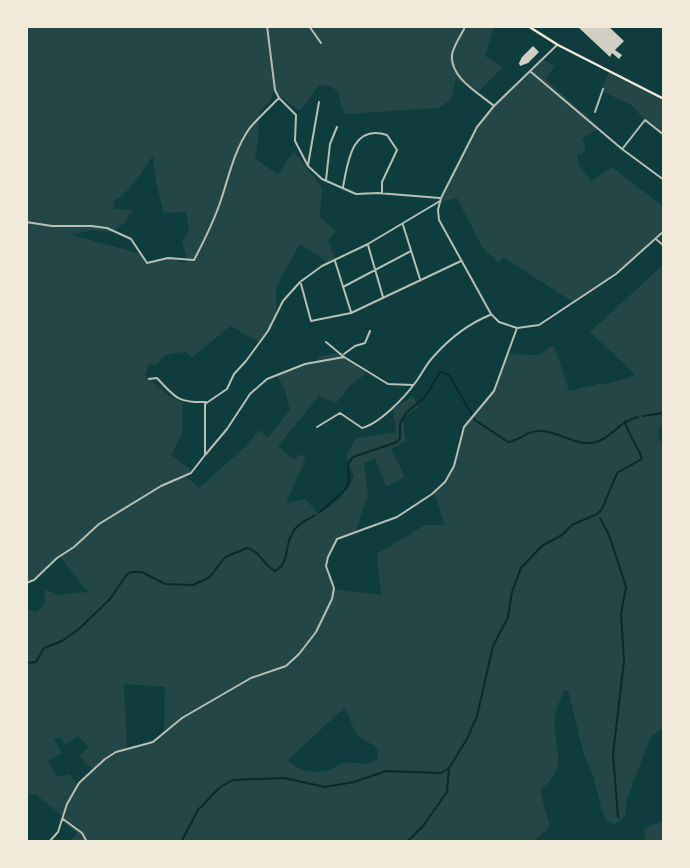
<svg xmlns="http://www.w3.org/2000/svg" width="690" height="868" viewBox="0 0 690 868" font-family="'IBM Plex Sans',sans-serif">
<rect width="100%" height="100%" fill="#0f3d3e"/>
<path fill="#244646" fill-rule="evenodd" d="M26,26H494L485,56L503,67L477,93L456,79L451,99L439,108L346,114C334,98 347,87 319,85L300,111L273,91L271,100L259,112L258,140L255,159L278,174L294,151L322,188L320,217L336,231L328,241L335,259L327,262L300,244L276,287V316L260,343L231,326L192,357L185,352C173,353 163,354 157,365L149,364L145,376L172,398L183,402L182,434L171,455L192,471L186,476L199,488L245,447L259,430L268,437L290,410L284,388L276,374L318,360L319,357L341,352L366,374L350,385L336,403L319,396L278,446L294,460L301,454L306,458L286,503L306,499L318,514L340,499L354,477L346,456L356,438L396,432L393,409L413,396L419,407L403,418L406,441L391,449L405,477L386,487L375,458L364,463L368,495L356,530L337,540L325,563L332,579L333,589L381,595L377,554L425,525H445L434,493L442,485L451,472L467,423L494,388L508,354L539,355L554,345L569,391L603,383L604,385L634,376V373L590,332L664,264V426L660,427L657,436L664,447V727L651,736L627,799L625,817L615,824L607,821L602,811L593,775L584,755L568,690H564C561,699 556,708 555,717C552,746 571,767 540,790L550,827L532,842H70L77,833L62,821L63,816L35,794L26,796V610L37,612L45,603V589L58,595L88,592L60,557L26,584ZM153,156L156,182L164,213L186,212L189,230L182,241L188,262L182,263L171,256L148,264L144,262L142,254L71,235L91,230L112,232L127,221V216L133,213L132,210L113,209L115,200C134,188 140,173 153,156ZM124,684L165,687L164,732L145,745L127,748ZM344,708C352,717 351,731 361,738C370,745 380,744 378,759C363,768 360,761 345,763C340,763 335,768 330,770C316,774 297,771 288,760ZM78,736L88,747L79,757L92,768L77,784L69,774L57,777L48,761L62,753L54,740L60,737L65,745Z
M542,59L555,66L545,79L599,127L582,139L585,146V152L577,155L578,164L591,181L612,167L664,207V231C633,256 609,282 573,302L503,257L499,263L482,247L457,198L439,202L475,129L492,106Z
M610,70L664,97V136L646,122L632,105L601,91Z
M664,821V842H646L644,828Z"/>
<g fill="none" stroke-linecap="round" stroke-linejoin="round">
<path stroke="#0a2a2b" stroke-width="2" d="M643,416L664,413
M320,512L346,489L349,483L348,464L353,457L397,442L400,438V424L406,413L425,397L440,372L449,375L475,420L508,442C522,440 526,430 543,431C562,433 577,447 596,442C613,438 618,421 638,417
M600,518L609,535L626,587L621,614L624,661L613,754L618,817
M26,663L36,662L44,648L62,641L79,629L110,599L127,574L132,572H142L165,584L193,585L210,577L225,557L247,548C260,551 263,565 275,571C290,563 284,547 292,534C296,525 306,520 315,515
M181,842L198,810L219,788L233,780L284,778L325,787L354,782L386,771L441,773L449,768
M407,842L423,826L447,792L449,768L467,739L477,716L493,646L508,617L512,592L521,568L542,546L562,535L572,525L597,514L602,509L617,473L642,459C638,445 627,434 625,421"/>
</g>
<path fill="#cfcfc3" d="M577,26H608L624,41L615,50L622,55L619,59L612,53L610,57Z
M533,46L539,52L528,63L520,66L519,63L522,57Z"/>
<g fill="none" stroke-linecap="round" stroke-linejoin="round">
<path stroke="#b8beb3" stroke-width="2" d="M267,26L275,90L279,98L296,115L295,141L308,166L322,179L356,194L378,193L440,198
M309,26L321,43
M464,29C460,37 453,47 452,55C450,78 479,93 494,106
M557,45L494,106L477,127L441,198L438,210L439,220L491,314L499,322L517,328L539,325L616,274L664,231
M531,72L622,149L664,180
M595,112L603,89
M623,148L645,120L664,135
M308,165L319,102
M326,180L330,144L337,127
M343,187C348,161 352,124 387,135L397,150L382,182V192
M26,222L52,226H91L107,228L131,239L147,263L168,258L194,260C204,241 214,221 221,200C229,176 234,151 249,129C258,118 269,108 279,98
M403,225L420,279
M656,239L664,246
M368,245L383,297
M335,261L351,312
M301,284L311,321L351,313L461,261
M343,287L411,251
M326,342L344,357L388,384L413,385
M344,354L355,346L365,343L370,331
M149,379L157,378C175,398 179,403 206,402
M317,427L340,413L362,428C379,424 405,397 415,383C422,374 426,364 434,356C450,338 468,324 490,315
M206,454L227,429L250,394L267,379L305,364L344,357
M26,583L34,580L57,558L74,547L99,524L161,486L191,473L205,455V404L227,389L234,374L246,361L268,331L283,301L300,282L322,266L368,244L440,201
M63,819L82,833L87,842
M49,842L58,832L67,804L79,783L105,759L116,752L153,742L182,718L251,678L286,666L299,654L316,632L332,599L334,588L326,566L328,557L337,539L397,517L432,494L445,482L454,466L464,427L494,391L517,328"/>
<path stroke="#f1e9da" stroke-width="2.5" d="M528,26L558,45L664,99"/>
</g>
<rect width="690" height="868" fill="none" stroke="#f1e9da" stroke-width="56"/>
</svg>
